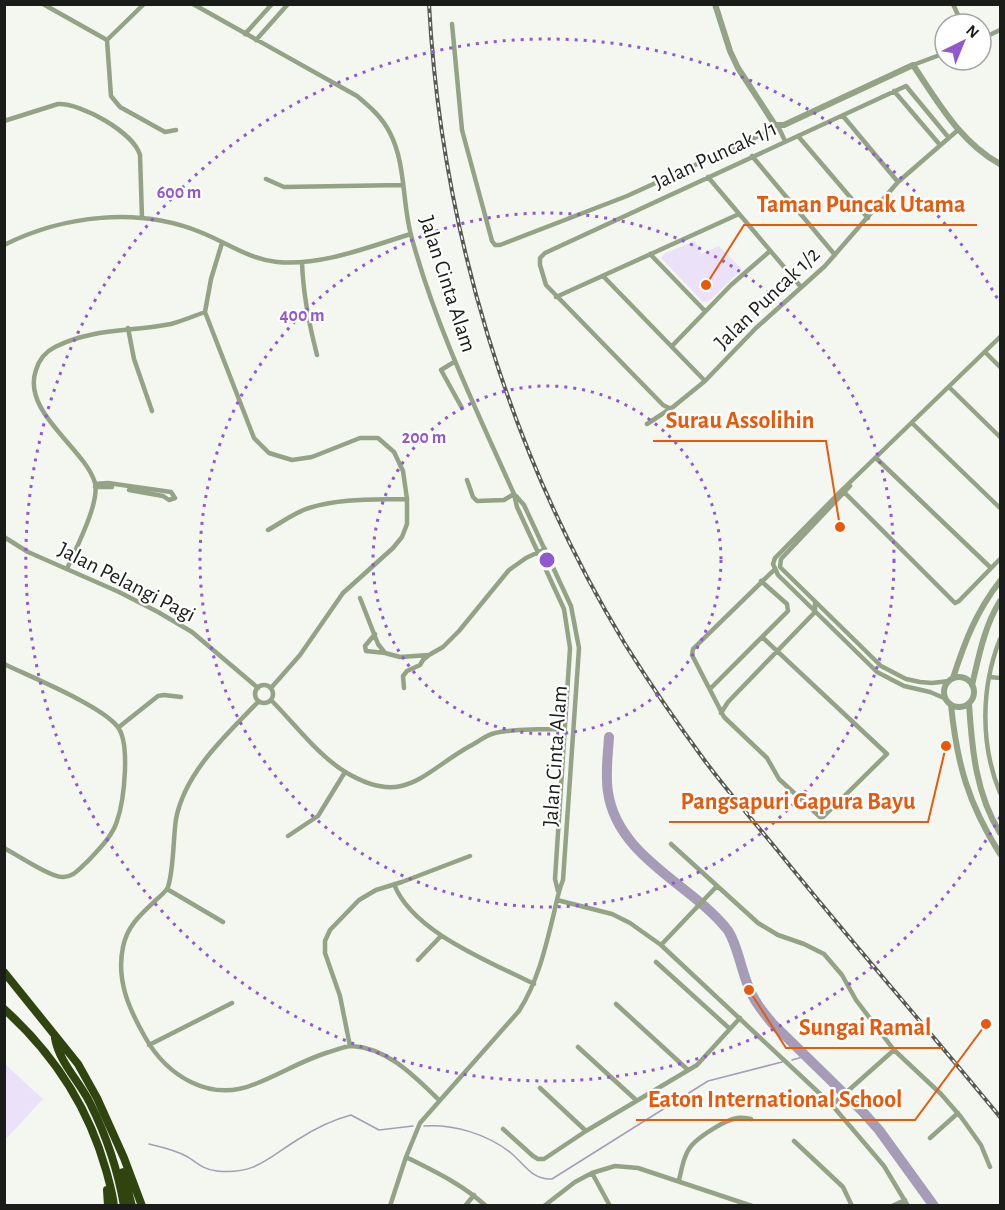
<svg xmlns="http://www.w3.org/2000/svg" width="1005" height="1210" viewBox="0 0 1005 1210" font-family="'Alegreya Sans',sans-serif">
<rect width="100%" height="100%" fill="#f3f7ef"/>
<path fill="#ebe2fa" d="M695,241L701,254L719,246L742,269L709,301L703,302L661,258L665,253Z
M5,1064L43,1099L5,1140H4Z"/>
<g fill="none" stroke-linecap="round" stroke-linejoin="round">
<path stroke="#a69cb7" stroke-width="1.5" d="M792,1060L806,1056
M424,1126C454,1124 487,1134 511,1153C525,1165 532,1180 552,1179L708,1081L782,1062
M149,1144C162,1147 176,1150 188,1157C198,1164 205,1170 217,1171C255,1175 268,1158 297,1140C314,1129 332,1120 351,1115L379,1130L413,1126"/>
<path stroke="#a69cb7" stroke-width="10" d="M609,737C608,755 605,774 608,792C617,856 689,883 726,928C736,939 742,973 749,988C754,1001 763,1012 772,1023L862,1111L879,1130L934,1206"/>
<path stroke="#94a285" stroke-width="4.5" d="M43,4L107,40L144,4
M193,4L357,96C370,107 382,117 390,133C406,164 402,202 411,235C435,325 476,409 514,494L517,507L564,609L570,648L555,879L558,891
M953,4L962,24
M452,24L462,130L492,241L495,245H500L627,196L765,133L775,125
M245,34L272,4
M981,39L1000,30
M107,40L111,96L120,107L165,132L176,130
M256,40L288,4
M913,65L945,53
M894,91L940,145
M843,116L898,182
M4,121L58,104C81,103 133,132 140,155L142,218
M778,126L785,141
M798,136L868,218
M752,156L835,255
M708,177L801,287
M266,179L284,187L403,185
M222,243L211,279L205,312L254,438L269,453L292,460L312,457L360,438H378L394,452L403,471L407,499V524L402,537L393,548L343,593L300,655L271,688
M4,245C64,215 138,207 200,232C226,242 248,259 277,262C322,266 368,247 411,234
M650,254L705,311
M302,262C303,295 309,324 317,355
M603,276L705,381
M556,297L739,214
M128,328L134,359L152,411
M672,346L731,285L770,251
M985,352L1000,367
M454,362L441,370L462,408
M949,387L1000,437
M669,408L663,405L546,285L540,265V258L545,253L906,86L949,138
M912,423L1000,508
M647,424L673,407L705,381L756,328L825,266L898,182L958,130
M876,458L991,568
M467,480L473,497L477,501L504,500L514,494
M95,484L108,483L171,492L175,498
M850,486L781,559L780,567L881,666L906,679L920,682L932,683L949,681
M95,487H112
M129,490L163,496L169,500L175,498
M844,492L955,603L959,601L1000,559
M268,530C281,523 295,512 309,508C341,498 375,500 407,499
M4,537L28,552L119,592L158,612L192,632L258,688
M67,569C75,550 100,503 95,483C85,448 21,412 36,370C39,360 45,352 55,347C92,328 131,332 171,324C182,321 194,316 205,312
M360,598L378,644L385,653L400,657L429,655L443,647L459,631L509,570L526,558L545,549
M375,634L365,646L366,651L385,653
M762,637L887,754L823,817H820L779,779L767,758L724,717L692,655L693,649L774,570
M1000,639C981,687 980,744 1000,793
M4,664C31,677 100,705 117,726C131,742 124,801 117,821C112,837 99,849 88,861C80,868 73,878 62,877C50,877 16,854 4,848
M989,677L1000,678
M255 694a9 9 0 1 1 18 0a9 9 0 1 1-18 0Z
M404,688L403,676L407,671L420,665L423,660L429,655
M710,689L788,611L787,604L761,581
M944,698L930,692L904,686L877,672L778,575L773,564L775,558L842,490L1000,337
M271,700C295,724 318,756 347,773C405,807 422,773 470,746C478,742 486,735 495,733C511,729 546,729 564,729
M258,702C226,735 185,772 176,819C173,839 174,868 168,887C166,892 160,896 156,900C141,914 127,926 123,947C116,980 129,1009 145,1037C167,1076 210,1103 255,1084C279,1075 301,1061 326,1053C334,1051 344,1046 352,1046C388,1048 415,1077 439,1100
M721,713L728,702L815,612V602
M119,727L158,696L164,695L181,697
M288,836L318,816L345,772
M671,844L758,923L778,935L804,944L824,954L842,975L856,1000L894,1050L941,1094L961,1117L981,1145L990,1167
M394,884C412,932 491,962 534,984
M167,889L223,922
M557,900L612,914L630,923L661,945L717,886
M661,945L832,1105L884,1166L908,1206
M418,960L441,936
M656,962L730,1029
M616,1004L688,1070
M149,1045L232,1003
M350,1046L340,996L325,953V941L330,930L359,900L376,890L402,882L470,856
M578,1047L636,1100
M540,1088L586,1131
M832,1105L894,1050
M503,1129L533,1156L538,1159H544L586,1131L697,1065L740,1018
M930,1138L958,1113
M794,1141L843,1187L852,1206
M406,1157C434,1171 462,1184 486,1206
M592,1173L610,1206
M679,1180C682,1168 684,1154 692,1145C700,1136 725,1120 737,1118C741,1117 746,1118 751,1119
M390,1206L406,1157L420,1123L519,1011C537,983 545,950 553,917C556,905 558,892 563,880L579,648L571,606L524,505L516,496
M465,1206L474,1195
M544,1206L575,1182L592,1173L615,1166L638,1168L752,1206
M892,1206L905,1200"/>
<path stroke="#94a285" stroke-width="6" d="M715,4L730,51L738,68L775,125H784L913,65C938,102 960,142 1000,164
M944 692a15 15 0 1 1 30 0a15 15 0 1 1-30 0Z
M953,678C965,641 976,612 1000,581
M972,685C979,656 984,627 1000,601
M969,704C972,750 976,794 1000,833
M951,705C957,764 968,803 1000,854"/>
<path stroke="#2f440f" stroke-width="8" d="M4,972L78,1064L97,1098L124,1158L142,1206
M4,1009C53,1053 88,1106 106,1170C109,1181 113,1194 114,1206
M55,1038C59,1062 79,1081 90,1103C106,1135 118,1171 124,1206
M123,1172L132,1206
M107,1190L108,1206"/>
<defs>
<path id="rail" d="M429,4C441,227 509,453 625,644C650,684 677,723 705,761C729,793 756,824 782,856C853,944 928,1029 1000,1117"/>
</defs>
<use href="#rail" stroke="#555853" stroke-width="4"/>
<use href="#rail" stroke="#fff" stroke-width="1.5" stroke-dasharray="4.5" stroke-linecap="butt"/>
</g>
<g fill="none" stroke="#9258cf" stroke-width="3" stroke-dasharray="3 6">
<circle cx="547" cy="560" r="174"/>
<circle cx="547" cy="560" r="347"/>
<path d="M1000 817A521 521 0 1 1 1000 303"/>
</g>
<g text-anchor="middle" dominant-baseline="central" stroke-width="4.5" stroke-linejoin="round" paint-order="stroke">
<g font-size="22" fill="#1a1c19" stroke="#fff">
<text transform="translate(715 155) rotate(-25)">Jalan Puncak 1/1</text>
<text transform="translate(448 284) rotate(72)">Jalan Cinta Alam</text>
<text transform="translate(767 298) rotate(-44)">Jalan Puncak 1/2</text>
<text transform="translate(127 582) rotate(27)">Jalan Pelangi Pagi</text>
<text transform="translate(555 756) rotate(-86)">Jalan Cinta Alam</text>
</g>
</g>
<circle cx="547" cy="560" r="9" fill="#9258cf" stroke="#fff" stroke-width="3"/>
<g font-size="18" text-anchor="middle" font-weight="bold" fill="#9258cf" stroke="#fff" stroke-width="4.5" stroke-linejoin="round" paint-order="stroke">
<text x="179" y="198">600 m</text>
<text x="302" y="321">400 m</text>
<text x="424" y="443">200 m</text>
</g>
<path fill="none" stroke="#e8590c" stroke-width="2" d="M706 285L744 225H977M840 527L826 441H653M946 746L928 822H669M749 990L786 1048H943M986 1024L915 1120H636"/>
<g fill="#e8590c" stroke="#fff" stroke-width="2">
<circle cx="706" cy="285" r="6"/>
<circle cx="840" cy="527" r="6"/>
<circle cx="946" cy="746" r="6"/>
<circle cx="749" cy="990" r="6"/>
<circle cx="986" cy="1024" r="6"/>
</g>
<g font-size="24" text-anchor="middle" font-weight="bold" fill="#e8590c" stroke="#fff" stroke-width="4.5" stroke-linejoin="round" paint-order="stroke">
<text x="861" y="212">Taman Puncak Utama</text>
<text x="740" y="428">Surau Assolihin</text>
<text x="798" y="809">Pangsapuri Gapura Bayu</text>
<text x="865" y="1035">Sungai Ramal</text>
<text x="775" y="1107">Eaton International School</text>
</g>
<rect width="1005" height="1210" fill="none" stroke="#1a1c19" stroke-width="12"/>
<g transform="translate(963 42) rotate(43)"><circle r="28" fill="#ffffff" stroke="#a3a4a3" stroke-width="1.5"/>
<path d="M0-4.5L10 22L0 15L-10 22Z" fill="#9258cf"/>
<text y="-9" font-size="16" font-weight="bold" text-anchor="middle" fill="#1a1c19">N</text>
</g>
</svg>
